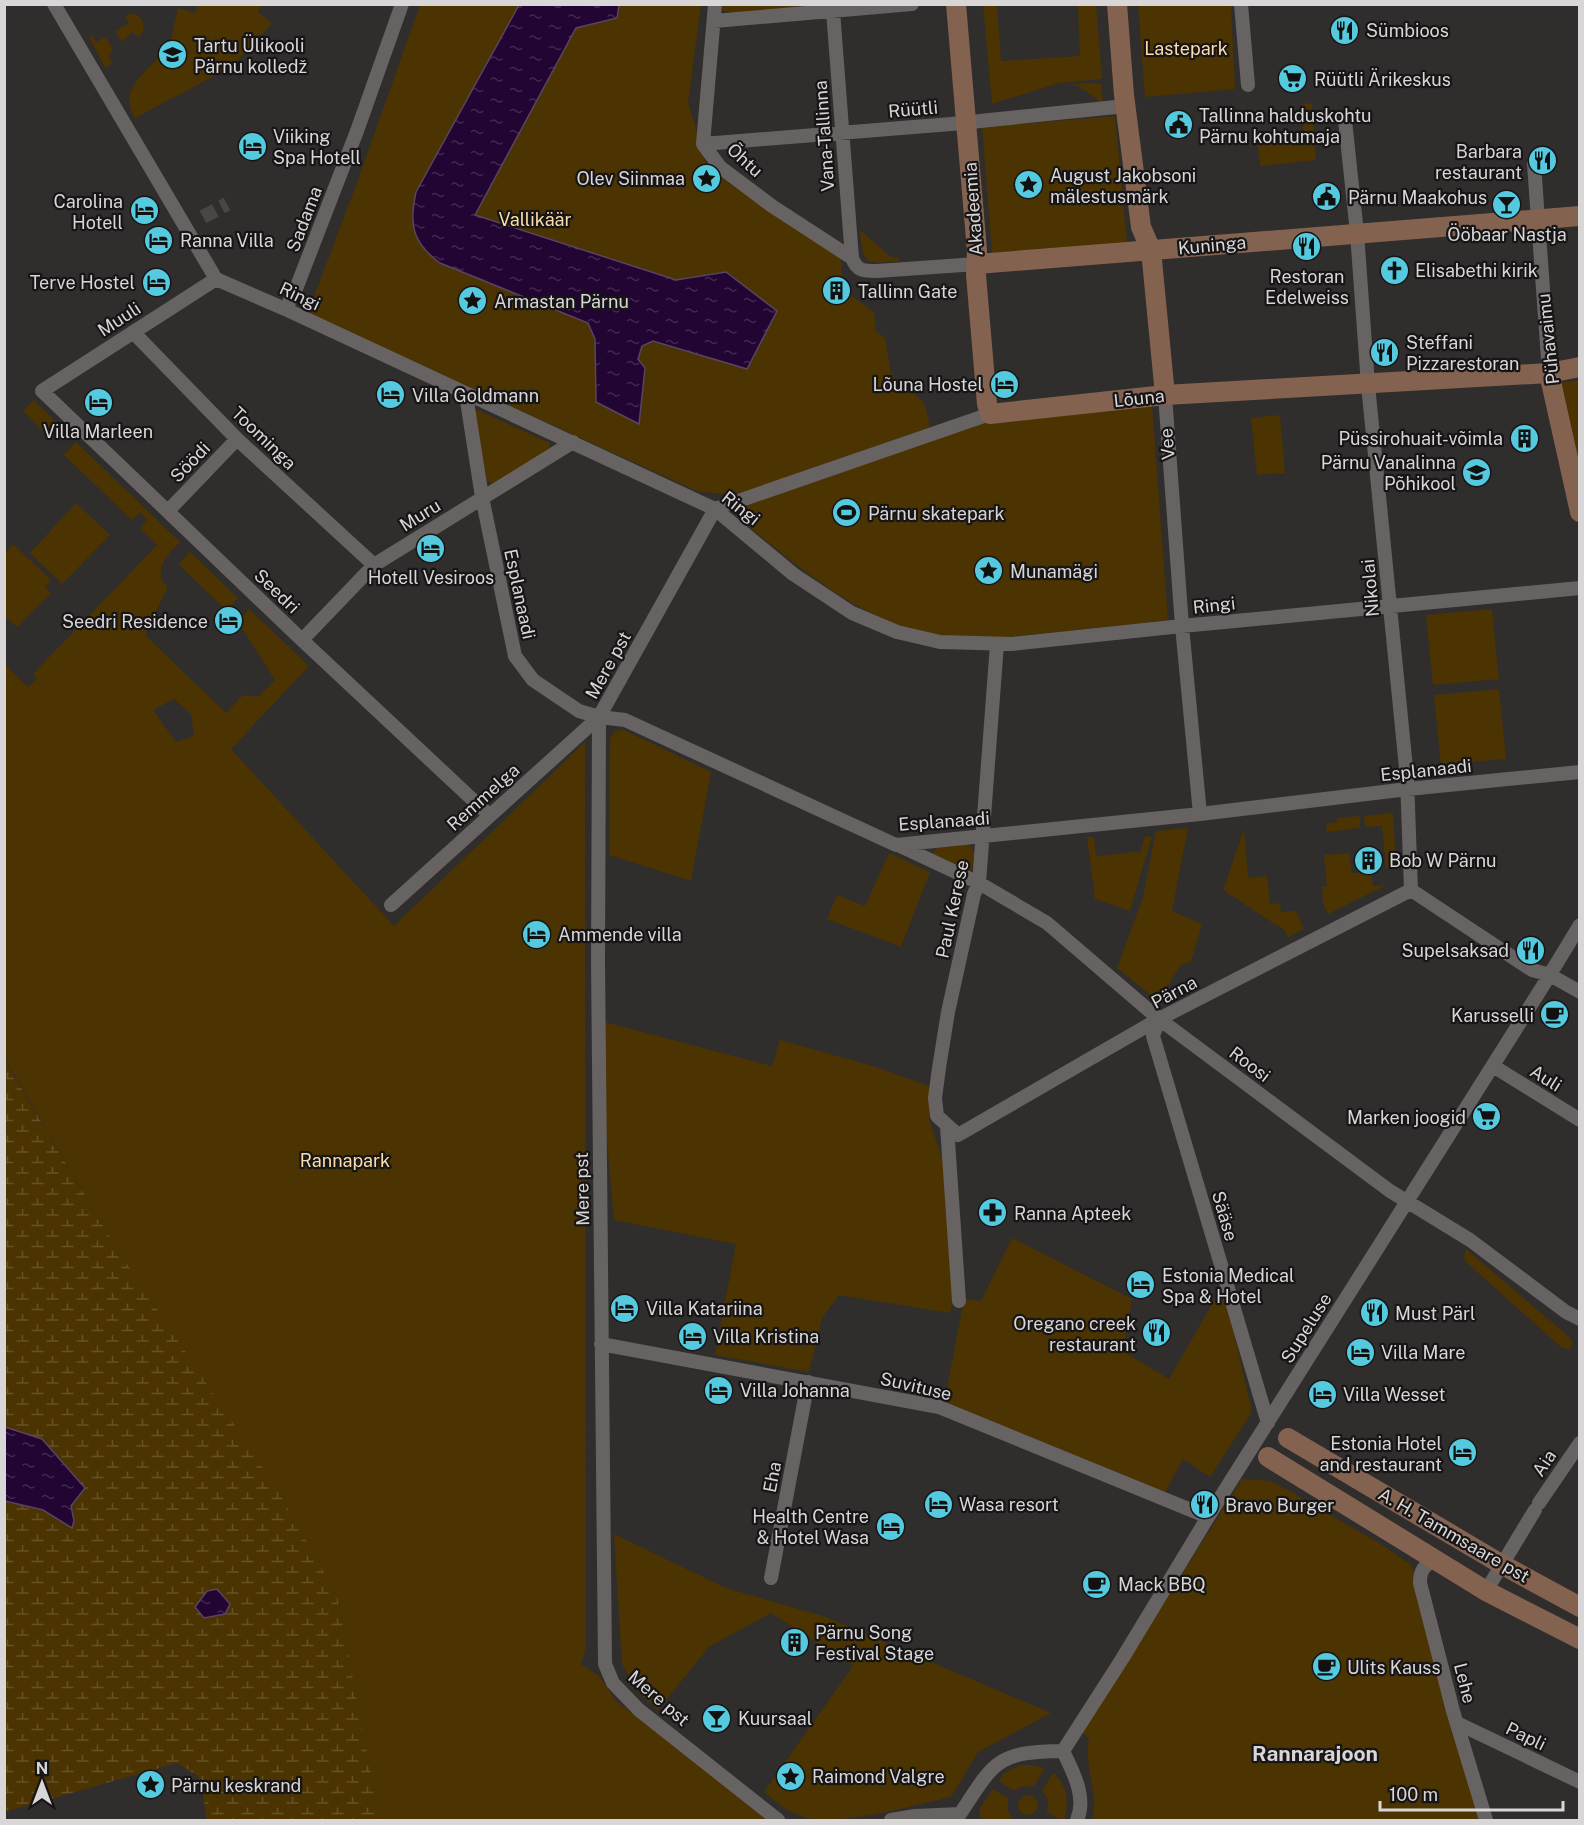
<svg xmlns="http://www.w3.org/2000/svg" width="1584" height="1825" viewBox="0 0 1584 1825" font-family="'Public Sans',sans-serif">
<defs>
<pattern id="wetland-marsh" width="20" height="14" patternUnits="userSpaceOnUse" patternTransform="scale(1.5)"><rect width="20" height="14" fill="#4b3401"/><path d="M1 5h8M5 5V1M11 12h8M15 12V8" fill="none" stroke="#645125"/></pattern>
<pattern id="water-ripples" width="26" height="14" patternUnits="userSpaceOnUse" patternTransform="scale(1.5)"><rect width="26" height="14" fill="#220533"/><path d="M2 4q2-2 4 0t4 0M15 11q2-2 4 0t4 0" fill="none" stroke="#412950"/></pattern>
</defs>
<rect width="100%" height="100%" fill="#302d2d"/>
<path fill="#4b3401" fill-rule="evenodd" d="M767,4H795V7C777,9 733,19 719,8V5Z
M198,5H262L258,12L271,22L269,27L231,67L135,118C115,86 152,71 166,48C174,38 174,21 178,8L195,13Z
M420,5H701L688,102L706,164L733,186L841,257L842,289L874,312L876,331L885,338L891,374L924,402L930,427L749,491L730,494L699,492L314,316L310,312V307L355,188Z
M983,5H997L1001,61L1080,56L1078,5H1096L1102,79L1059,83L992,104Z
M1138,5H1231L1235,89L1145,97Z
M134,13L142,19L144,29L139,38L132,32L122,42L115,31L129,23L125,16Z
M92,35L96,42L106,37L113,50L108,56L112,62L106,69L89,37Z
M1088,83L1101,84L1103,104L1079,86L1069,85Z
M1312,103L1316,160L1260,166L1258,144L1265,143V133L1285,131L1287,138H1304L1302,104Z
M1115,116L1127,244L992,253L982,127Z
M860,230L891,257L899,258V261C865,264 863,266 860,230Z
M1579,380V469L1559,383Z
M34,400L57,423L48,432L45,430L43,431L23,411Z
M1152,405L1168,620C1127,625 1086,629 1045,633C1015,636 984,641 954,638C873,632 801,569 741,520L746,505L989,421Z
M473,408L550,443V449L492,484L487,480Z
M1280,415L1285,473L1257,475L1251,418Z
M76,442L180,542C169,554 157,563 162,581L168,586L145,635L226,713L243,695L258,697L275,680L238,622L249,609L309,666L231,749L394,926L585,742L586,1647L581,1664L599,1676L616,1701L771,1820H380L337,1596L115,1246L5,1059L4,664L28,687L37,678L33,674L157,545L140,528L147,520L140,512L132,520L64,455ZM174,699L191,714L194,736L176,742L153,710Z
M76,503L110,535L62,584L30,553Z
M13,544L51,580L45,587L51,593L17,627L4,616L5,553Z
M190,552L238,598L227,611L180,566L179,564Z
M1492,609L1499,679L1433,685L1426,615Z
M1499,689L1506,759L1441,765L1434,695Z
M622,729L711,772L691,881L609,855L610,738L614,732Z
M1393,813L1396,867L1386,868L1382,826L1365,827L1364,816Z
M1360,816V828L1327,832L1326,824L1337,822V818Z
M1188,828L1172,911L1202,924L1191,962L1181,965L1158,1001L1117,968L1143,897L1156,831Z
M1244,829L1248,878L1267,876L1270,904L1280,903L1281,912L1296,911L1304,929L1288,937L1284,930L1223,890Z
M1145,836L1152,837L1130,911L1095,899L1087,837H1094L1096,856L1135,852L1140,853Z
M969,844L974,852L972,870L969,871L933,854L936,848Z
M889,853L930,872L901,947L827,919L837,895L865,906Z
M1349,853L1352,873L1371,872L1373,886L1386,885L1328,914L1323,903L1322,887L1327,886L1324,855Z
M601,1021L772,1066L780,1040L876,1067L929,1086V1119L943,1161L954,1293L950,1313L839,1295L822,1318L809,1372L715,1355L736,1244L614,1220L601,1075Z
M1012,1238L1132,1299L1123,1351L1169,1379L1223,1285L1252,1412L1210,1477L1183,1459L1165,1492L948,1403V1382L963,1305L968,1299L981,1301Z
M1466,1249L1567,1335L1573,1342L1570,1349L1562,1348L1466,1262L1464,1258Z
M1242,1479L1272,1481L1384,1546L1411,1565L1414,1572L1418,1597L1479,1820H1092C1100,1794 1083,1766 1089,1739L1082,1732Z
M614,1534L726,1588L823,1616L1051,1713L978,1752L951,1797C910,1806 847,1825 808,1818C790,1814 777,1803 764,1792L853,1666L771,1613L709,1647L658,1710L638,1692L622,1664Z
M1020,1765H1032L1045,1768L1034,1786L1019,1787L1014,1791L999,1781L1003,1774Z
M1053,1773C1068,1786 1069,1802 1064,1820H1061L1047,1812L1048,1800L1042,1791Z
M993,1789L1008,1798V1811L1013,1820H986L980,1817L979,1810Z
M1018 1805a10 10 0 1 1 20 0a10 10 0 1 1-20 0Z"/>
<path fill="url(#wetland-marsh)" d="M4,1059L115,1246L277,1489L337,1596L380,1820H207L203,1794L198,1776L177,1763L8,1811L5,1809V1501L43,1510L72,1528L74,1521L71,1506L85,1488L42,1439L5,1427Z"/>
<path fill="url(#water-ripples)" stroke="#594464" stroke-width="1.5" d="M519,5H619L617,18L576,28L475,215L676,280L726,272L777,311L747,369L653,341L642,346L638,359L645,368L639,424L596,402L595,339L588,323L440,263C412,243 409,224 416,192Z
M5,1427L42,1439L85,1488L71,1506L74,1521L72,1528L43,1510L5,1501Z
M217,1589L230,1604L225,1614L204,1618L195,1607L207,1591Z"/>
<g fill="none" stroke-linecap="round" stroke-linejoin="round">
<path stroke="#494646" stroke-width="14" stroke-dasharray="14 7" stroke-linecap="butt" d="M203,217L227,204"/>
<path stroke="#676363" stroke-width="14" d="M54,4L216,279L285,309L715,509L793,574L852,613L897,632L940,642L1012,644L1182,626L1580,588
M715,4L703,144L720,167L772,206L852,258
M1241,4L1248,85
M833,11L852,258C857,271 863,271 877,271L977,264
M714,21L912,4
M1345,120L1357,233L1368,385L1407,778L1411,890
M703,144L951,124L1126,106
M1534,164L1549,373
M216,279L42,391L302,640L489,815
M285,309L294,294L357,131L402,4
M133,332L237,439L374,565
M466,395L482,497L515,656L533,680L579,711L599,717L625,720L896,845L1200,814L1408,789L1580,772
M1165,395L1182,626L1200,814
M168,511L237,439
M302,640L374,565L573,442
M997,644L979,883L974,894L948,1012L939,1068L935,1098L937,1116L958,1135L1159,1019L1411,890
M898,845L979,883L1047,923L1159,1019L1390,1191L1470,1240L1566,1312L1580,1319
M1411,890L1532,970L1550,975L1580,992
M391,905L599,717
M1159,1019L1153,1036L1268,1423
M1493,1066L1580,1120
M947,1127L959,1301
M601,1344L939,1407L1208,1517
M1539,1503L1580,1443
M1434,1560C1424,1566 1420,1570 1420,1583L1453,1711L1486,1820
M771,1578L808,1382
M1486,1591L1535,1510
M1457,1723L1580,1782
M1063,1751L1122,1659L1208,1517L1541,989L1580,925
M1063,1751C1073,1772 1087,1797 1077,1820
M960,1814C995,1761 996,1752 1063,1751
M778,1820L639,1710L613,1683L605,1664L598,963L599,717L715,509L990,414
M891,1820L915,1816L960,1814"/>
<path stroke="#846250" stroke-width="20" d="M956,4L977,251L976,275L987,404L990,414L1165,395L1549,373L1580,367
M1117,4L1124,95L1141,227L1151,250L1165,395
M977,264L1580,216
M1549,373L1580,512
M1288,1438L1501,1564L1580,1607
M1268,1457L1486,1591L1580,1639"/>
</g>
<defs>
<symbol id="restaurant-disc" viewBox="-11 -11 22 22"><circle r="9.5" fill="#55cadf" stroke="#171515"/><path d="M-5-6h1v4h1v-4h1v4h1v-4h1v5L-1.5 .5V6h-2V.5L-5-1ZM5-6V6H3V1.5H1.5Q1.5-4 5-6Z" fill="#111"/></symbol>
<symbol id="university-disc" viewBox="-11 -11 22 22"><circle r="9.5" fill="#55cadf" stroke="#171515"/><path d="M0-5L7-2L0 1L-7-2ZM-4 1L0 2.5L4 1V4Q0 6-4 4Z" fill="#111"/></symbol>
<symbol id="supermarket-disc" viewBox="-11 -11 22 22"><circle r="9.5" fill="#55cadf" stroke="#171515"/><path d="M-6-5.5h2.5l.6 2H6L4.5 2H-2.5L-4.4-4H-6ZM-1.5 3.2a1.3 1.3 0 1 0 .1 0ZM3 3.2a1.3 1.3 0 1 0 .1 0Z" fill="#111"/></symbol>
<symbol id="civic-disc" viewBox="-11 -11 22 22"><circle r="9.5" fill="#55cadf" stroke="#171515"/><path d="M-.6-6.5H3V-4.5H.6V-3L4-1V1h2V6H-6V1h2V-1L-.6-3ZM-1.2 2.5V6h2.4V2.5Z" fill="#111"/></symbol>
<symbol id="hotel-disc" viewBox="-11 -11 22 22"><circle r="9.5" fill="#55cadf" stroke="#171515"/><path d="M-6-4.5h1.5V1H6V5H4.5V3h-9V5H-6ZM-4 0a1.8 1.8 0 1 1 3.6 0ZM.5 0V-2.5h3Q6-2.5 6 0Z" fill="#111"/></symbol>
<symbol id="sight-disc" viewBox="-11 -11 22 22"><circle r="9.5" fill="#55cadf" stroke="#171515"/><path d="M0-6L1.8-2.2L6-1.7L2.9 1.2L3.7 5.4L0 3.3L-3.7 5.4L-2.9 1.2L-6-1.7L-1.8-2.2Z" fill="#111"/></symbol>
<symbol id="bar-disc" viewBox="-11 -11 22 22"><circle r="9.5" fill="#55cadf" stroke="#171515"/><path d="M-6-5H6L.8 .8V4.5H3.5V6h-7V4.5H-.8V.8Z" fill="#111"/></symbol>
<symbol id="church-disc" viewBox="-11 -11 22 22"><circle r="9.5" fill="#55cadf" stroke="#171515"/><path d="M-1.2-6h2.4v3.5h3.3v2.4h-3.3V6h-2.4V-.1h-3.3v-2.4h3.3Z" fill="#111"/></symbol>
<symbol id="building-disc" viewBox="-11 -11 22 22"><circle r="9.5" fill="#55cadf" stroke="#171515"/><path d="M-4-6H4V6H1V3H-1V6H-4ZM-2.5-4.3h1.7v1.8h-1.7ZM.8-4.3h1.7v1.8H.8ZM-2.5-1h1.7V.8h-1.7ZM.8-1h1.7V.8H.8Z" fill="#111"/></symbol>
<symbol id="school-disc" viewBox="-11 -11 22 22"><circle r="9.5" fill="#55cadf" stroke="#171515"/><path d="M0-5L7-2L0 1L-7-2ZM-4 1L0 2.5L4 1V4Q0 6-4 4Z" fill="#111"/></symbol>
<symbol id="stadium-disc" viewBox="-11 -11 22 22"><circle r="9.5" fill="#55cadf" stroke="#171515"/><path d="M0-5a6.5 5 0 1 0 0 10a6.5 5 0 1 0 0-10ZM-3.5-1.8h7v3.6h-7Z" fill="#111"/></symbol>
<symbol id="cafe-disc" viewBox="-11 -11 22 22"><circle r="9.5" fill="#55cadf" stroke="#171515"/><path d="M-5.5-4.5H6V0H3Q3 3.5 0 3.5H-2.5Q-5.5 3.5-5.5 0ZM3-3.2v2h1.7v-2ZM-6 4.5H4V6H-6Z" fill="#111"/></symbol>
<symbol id="pharmacy-disc" viewBox="-11 -11 22 22"><circle r="9.5" fill="#55cadf" stroke="#171515"/><path d="M-2-6h4v4h4v4h-4v4h-4v-4h-4v-4h4Z" fill="#111"/></symbol>
</defs>
<g fill-rule="evenodd">
<use href="#restaurant-disc" x="1328" y="14" width="33" height="33"/>
<use href="#university-disc" x="156" y="38" width="33" height="33"/>
<use href="#supermarket-disc" x="1276" y="62" width="33" height="33"/>
<use href="#civic-disc" x="1162" y="108" width="33" height="33"/>
<use href="#hotel-disc" x="236" y="130" width="33" height="33"/>
<use href="#restaurant-disc" x="1526" y="144" width="33" height="33"/>
<use href="#sight-disc" x="690" y="162" width="33" height="33"/>
<use href="#sight-disc" x="1012" y="168" width="33" height="33"/>
<use href="#civic-disc" x="1310" y="180" width="33" height="33"/>
<use href="#bar-disc" x="1490" y="188" width="33" height="33"/>
<use href="#hotel-disc" x="128" y="194" width="33" height="33"/>
<use href="#hotel-disc" x="142" y="224" width="33" height="33"/>
<use href="#restaurant-disc" x="1290" y="230" width="33" height="33"/>
<use href="#church-disc" x="1378" y="254" width="33" height="33"/>
<use href="#hotel-disc" x="140" y="266" width="33" height="33"/>
<use href="#building-disc" x="820" y="274" width="33" height="33"/>
<use href="#sight-disc" x="456" y="284" width="33" height="33"/>
<use href="#restaurant-disc" x="1368" y="336" width="33" height="33"/>
<use href="#hotel-disc" x="988" y="368" width="33" height="33"/>
<use href="#hotel-disc" x="374" y="378" width="33" height="33"/>
<use href="#hotel-disc" x="82" y="386" width="33" height="33"/>
<use href="#building-disc" x="1508" y="422" width="33" height="33"/>
<use href="#school-disc" x="1460" y="456" width="33" height="33"/>
<use href="#stadium-disc" x="830" y="496" width="33" height="33"/>
<use href="#hotel-disc" x="414" y="532" width="33" height="33"/>
<use href="#sight-disc" x="972" y="554" width="33" height="33"/>
<use href="#hotel-disc" x="212" y="604" width="33" height="33"/>
<use href="#building-disc" x="1352" y="844" width="33" height="33"/>
<use href="#hotel-disc" x="520" y="918" width="33" height="33"/>
<use href="#restaurant-disc" x="1514" y="934" width="33" height="33"/>
<use href="#cafe-disc" x="1538" y="998" width="33" height="33"/>
<use href="#supermarket-disc" x="1470" y="1100" width="33" height="33"/>
<use href="#pharmacy-disc" x="976" y="1196" width="33" height="33"/>
<use href="#hotel-disc" x="1124" y="1268" width="33" height="33"/>
<use href="#hotel-disc" x="608" y="1292" width="33" height="33"/>
<use href="#restaurant-disc" x="1358" y="1296" width="33" height="33"/>
<use href="#restaurant-disc" x="1140" y="1316" width="33" height="33"/>
<use href="#hotel-disc" x="676" y="1320" width="33" height="33"/>
<use href="#hotel-disc" x="1344" y="1336" width="33" height="33"/>
<use href="#hotel-disc" x="702" y="1374" width="33" height="33"/>
<use href="#hotel-disc" x="1306" y="1378" width="33" height="33"/>
<use href="#hotel-disc" x="1446" y="1436" width="33" height="33"/>
<use href="#hotel-disc" x="922" y="1488" width="33" height="33"/>
<use href="#restaurant-disc" x="1188" y="1488" width="33" height="33"/>
<use href="#hotel-disc" x="874" y="1510" width="33" height="33"/>
<use href="#cafe-disc" x="1080" y="1568" width="33" height="33"/>
<use href="#building-disc" x="778" y="1626" width="33" height="33"/>
<use href="#cafe-disc" x="1310" y="1650" width="33" height="33"/>
<use href="#bar-disc" x="700" y="1702" width="33" height="33"/>
<use href="#sight-disc" x="774" y="1760" width="33" height="33"/>
<use href="#sight-disc" x="134" y="1768" width="33" height="33"/>
</g>
<g text-anchor="middle" dominant-baseline="central" stroke-width="4.5" stroke-linejoin="round" paint-order="stroke">
<g font-size="18" fill="#d8d6d6" stroke="#171515" text-anchor="start">
<text x="1366" y="30">Sümbioos</text>
<text x="194" y="45">Tartu Ülikooli<tspan x="194" dy="21">Pärnu kolledž</tspan></text>
<text x="1314" y="79">Rüütli Ärikeskus</text>
<text x="1199" y="115">Tallinna halduskohtu<tspan x="1199" dy="21">Pärnu kohtumaja</tspan></text>
<text x="273" y="136">Viiking<tspan x="273" dy="21">Spa Hotell</tspan></text>
<text x="1522" y="151" text-anchor="end">Barbara<tspan x="1522" dy="21">restaurant</tspan></text>
<text x="1050" y="175">August Jakobsoni<tspan x="1050" dy="21">mälestusmärk</tspan></text>
<text x="685" y="178" text-anchor="end">Olev Siinmaa</text>
<text x="1348" y="197">Pärnu Maakohus</text>
<text x="123" y="201" text-anchor="end">Carolina<tspan x="123" dy="21">Hotell</tspan></text>
<text x="1507" y="234" text-anchor="middle">Ööbaar Nastja</text>
<text x="180" y="240">Ranna Villa</text>
<text x="1415" y="270">Elisabethi kirik</text>
<text x="1307" y="276" text-anchor="middle">Restoran<tspan x="1307" dy="21">Edelweiss</tspan></text>
<text x="135" y="282" text-anchor="end">Terve Hostel</text>
<text x="858" y="291">Tallinn Gate</text>
<text x="494" y="301">Armastan Pärnu</text>
<text x="1406" y="342">Steffani<tspan x="1406" dy="21">Pizzarestoran</tspan></text>
<text x="983" y="384" text-anchor="end">Lõuna Hostel</text>
<text x="412" y="395">Villa Goldmann</text>
<text x="98" y="431" text-anchor="middle">Villa Marleen</text>
<text x="1503" y="438" text-anchor="end">Püssirohuait-võimla</text>
<text x="1456" y="462" text-anchor="end">Pärnu Vanalinna<tspan x="1456" dy="21">Põhikool</tspan></text>
<text x="868" y="513">Pärnu skatepark</text>
<text x="1010" y="571">Munamägi</text>
<text x="431" y="577" text-anchor="middle">Hotell Vesiroos</text>
<text x="208" y="621" text-anchor="end">Seedri Residence</text>
<text x="1389" y="860">Bob W Pärnu</text>
<text x="558" y="934">Ammende villa</text>
<text x="1509" y="950" text-anchor="end">Supelsaksad</text>
<text x="1534" y="1015" text-anchor="end">Karusselli</text>
<text x="1466" y="1117" text-anchor="end">Marken joogid</text>
<text x="1014" y="1213">Ranna Apteek</text>
<text x="1162" y="1275">Estonia Medical<tspan x="1162" dy="21">Spa &amp; Hotel</tspan></text>
<text x="646" y="1308">Villa Katariina</text>
<text x="1395" y="1313">Must Pärl</text>
<text x="1136" y="1323" text-anchor="end">Oregano creek<tspan x="1136" dy="21">restaurant</tspan></text>
<text x="713" y="1336">Villa Kristina</text>
<text x="1381" y="1352">Villa Mare</text>
<text x="740" y="1390">Villa Johanna</text>
<text x="1343" y="1394">Villa Wesset</text>
<text x="1442" y="1443" text-anchor="end">Estonia Hotel<tspan x="1442" dy="21">and restaurant</tspan></text>
<text x="959" y="1504">Wasa resort</text>
<text x="1225" y="1505">Bravo Burger</text>
<text x="869" y="1516" text-anchor="end">Health Centre<tspan x="869" dy="21">&amp; Hotel Wasa</tspan></text>
<text x="1118" y="1584">Mack BBQ</text>
<text x="815" y="1632">Pärnu Song<tspan x="815" dy="21">Festival Stage</tspan></text>
<text x="1347" y="1667">Ulits Kauss</text>
<text x="738" y="1718">Kuursaal</text>
<text x="812" y="1776">Raimond Valgre</text>
<text x="171" y="1785">Pärnu keskrand</text>
</g>
<g font-size="18" fill="#fadcac" stroke="#171515">
<text x="1186" y="48">Lastepark</text>
<text x="535" y="219">Vallikäär</text>
<text x="345" y="1160">Rannapark</text>
</g>
<g font-size="18" fill="#d8d6d6" stroke="#171515">
<text transform="translate(913 109) rotate(-5)">Rüütli</text>
<text transform="translate(824 136) rotate(-94)">Vana-Tallinna</text>
<text transform="translate(745 160) rotate(42)">Õhtu</text>
<text transform="translate(973 209) rotate(-94)">Akadeemia</text>
<text transform="translate(304 219) rotate(-69)">Sadama</text>
<text transform="translate(1212 245) rotate(-5)">Kuninga</text>
<text transform="translate(300 296) rotate(25)">Ringi</text>
<text transform="translate(119 319) rotate(-33)">Muuli</text>
<text transform="translate(1548 339) rotate(-96)">Pühavaimu</text>
<text transform="translate(1139 398) rotate(-6)">Lõuna</text>
<text transform="translate(264 438) rotate(44)">Toominga</text>
<text transform="translate(1167 444) rotate(-95)">Vee</text>
<text transform="translate(190 462) rotate(-46)">Söödi</text>
<text transform="translate(741 508) rotate(38)">Ringi</text>
<text transform="translate(420 515) rotate(-32)">Muru</text>
<text transform="translate(1370 588) rotate(-95)">Nikolai</text>
<text transform="translate(277 591) rotate(44)">Seedri</text>
<text transform="translate(520 594) rotate(78)">Esplanaadi</text>
<text transform="translate(1214 605) rotate(-6)">Ringi</text>
<text transform="translate(608 665) rotate(-61)">Mere pst</text>
<text transform="translate(1426 770) rotate(-6)">Esplanaadi</text>
<text transform="translate(483 797) rotate(-42)">Remmelga</text>
<text transform="translate(944 821) rotate(-4)">Esplanaadi</text>
<text transform="translate(952 909) rotate(-78)">Paul Kerese</text>
<text transform="translate(1174 992) rotate(-28)">Pärna</text>
<text transform="translate(1250 1064) rotate(37)">Roosi</text>
<text transform="translate(1546 1078) rotate(32)">Auli</text>
<text transform="translate(582 1189) rotate(-91)">Mere pst</text>
<text transform="translate(1225 1216) rotate(74)">Sääse</text>
<text transform="translate(1306 1328) rotate(-58)">Supeluse</text>
<text transform="translate(916 1386) rotate(13)">Suvituse</text>
<text transform="translate(1544 1463) rotate(-56)">Aia</text>
<text transform="translate(772 1477) rotate(-79)">Eha</text>
<text transform="translate(1454 1535) rotate(30)">A. H. Tammsaare pst</text>
<text transform="translate(1465 1683) rotate(76)">Lehe</text>
<text transform="translate(659 1698) rotate(41)">Mere pst</text>
<text transform="translate(1526 1736) rotate(26)">Papli</text>
</g>
<g font-size="21" font-weight="bold" fill="#d8d6d6" stroke="#171515">
<text x="1315" y="1753">Rannarajoon</text>
</g>
</g>
<rect width="1584" height="1825" fill="none" stroke="#d8d6d6" stroke-width="12"/>
<g transform="translate(42 1783)" stroke="#171515" stroke-width="4.5" paint-order="stroke">
<path d="M0-4.5L10 22L0 15L-10 22Z" fill="#d8d6d6"/>
<text y="-9" font-size="16" font-weight="bold" text-anchor="middle" fill="#d8d6d6">N</text>
</g>
<path d="M1380 1801v9h183v-9" fill="none" stroke="#d8d6d6" stroke-width="3"/>
<text x="1389" y="1801" font-size="18" fill="#d8d6d6" stroke="#171515" stroke-width="4.5" paint-order="stroke">100 m</text>
</svg>
